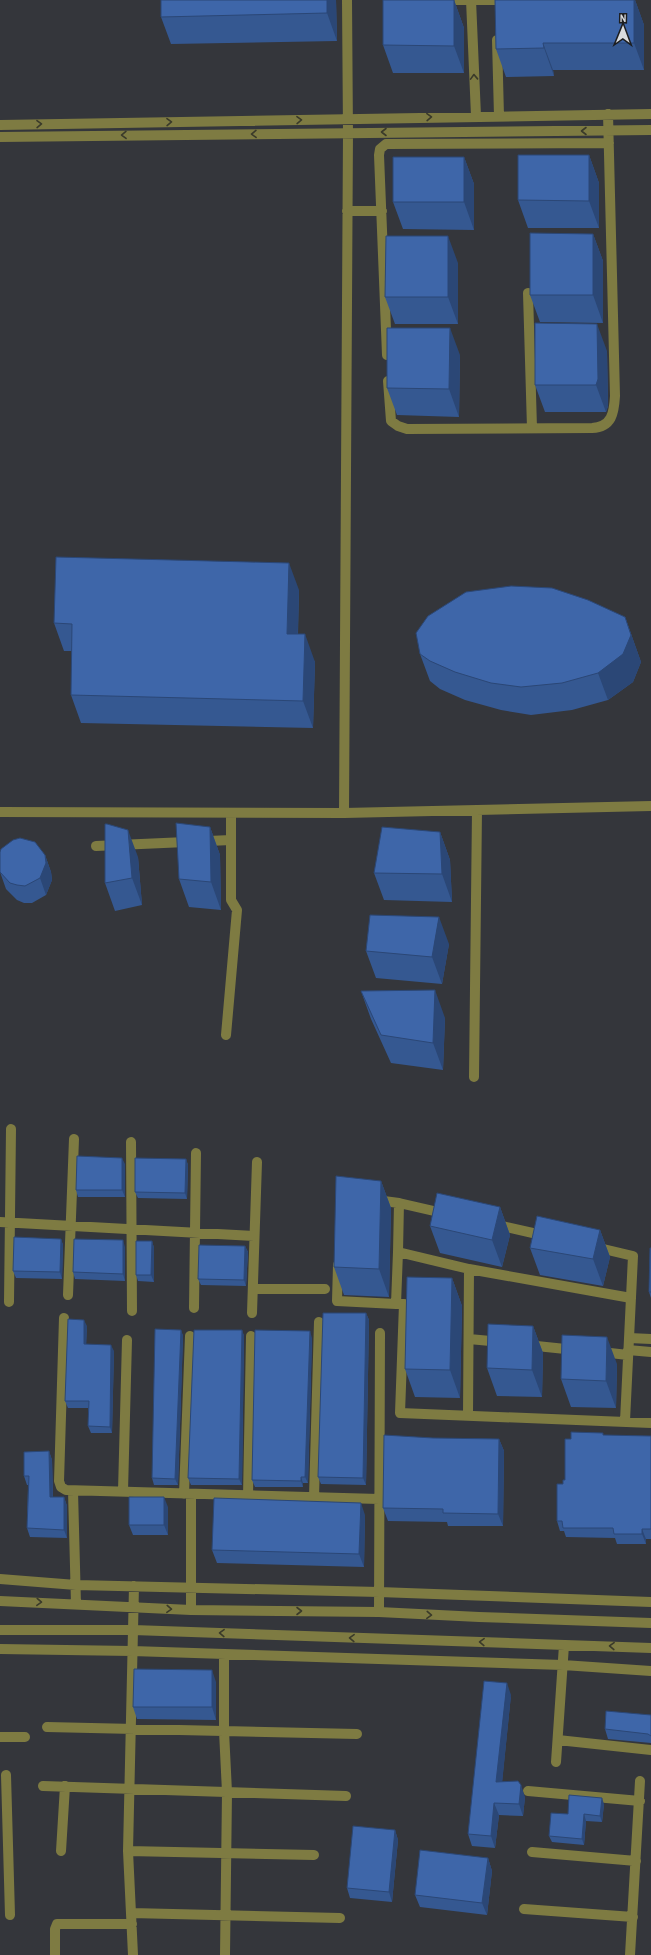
<svg xmlns="http://www.w3.org/2000/svg" width="651" height="1955" viewBox="0 0 651 1955" font-family="'Archivo Narrow',sans-serif">
<rect width="100%" height="100%" fill="#34363b"/>
<g fill="none" stroke-linecap="round" stroke-linejoin="round">
<path stroke="#7e7b42" stroke-width="10" d="M441,0H509
M471,0L476,116
M497,40L499,116
M0,125L651,114
M0,137L651,130
M347,211H382
M528,293L532,428
M387,355L379,155L380,149L386,144L609,143
M388,381L391,421L398,426L407,429L592,428C612,427 614,413 615,396L608,114
M0,812L344,813L651,806
M344,813L348,133L347,0
M96,846L231,840
M226,1035L237,910L231,900V813
M474,1077L477,810
M131,1142L132,1311
M376,1200L399,1203L398,1252L469,1269L631,1298
M399,1203L447,1214
M0,1222L254,1236
M493,1224L546,1236
M595,1247L633,1256L625,1421
M338,1265L337,1301L396,1304L398,1252
M253,1289H325
M68,1295L74,1139
M9,1302L11,1129
M396,1304H404L400,1413L651,1423
M194,1308L196,1153
M252,1313L257,1162
M64,1318L59,1481L61,1487L66,1490L379,1499
M629,1338L651,1339
M469,1339L501,1342
M527,1345L575,1350
M628,1350L651,1352
M601,1352L628,1355
M468,1415L469,1269
M73,1491L76,1604
M123,1491L127,1340
M184,1494L190,1336
M191,1494V1610
M248,1496L251,1336
M314,1497L319,1322
M0,1579L76,1585L379,1592L651,1602
M0,1601L191,1610L379,1612L479,1617L651,1623
M379,1612L380,1333
M0,1630H133L651,1648
M0,1649L132,1651L563,1665L651,1671
M224,1655V1731L227,1792L225,1955
M47,1727L357,1734
M0,1737H25
M558,1740L651,1750
M556,1762L564,1645
M6,1775L10,1915
M43,1786L346,1796
M528,1791L640,1801
M61,1851L65,1786
M128,1851L314,1855
M532,1852L636,1861
M524,1909L633,1917
M131,1913L340,1918
M55,1955V1929L57,1924H132
M133,1955L128,1851L134,1586
M630,1955L640,1781"/>
</g>
<path fill="#355891" d="M336,0L337,41L171,44L161,17Z
M454,0L464,28V73H393L383,45Z
M495,0H635L644,25V70H553L554,76L506,77L496,49Z
M589,155L599,183V228H528L518,200Z
M464,157L474,184V230L403,229L393,202Z
M593,234L603,261V323L540,322L530,295Z
M458,263V324H395L385,297Z
M607,351L608,406L606,412H545L535,385Z
M460,355L459,417L397,415L387,388Z
M299,590L298,634L315,662L313,728L81,723L71,695L72,651H64L54,623Z
M625,617L641,662L633,682L608,700L572,710L531,715L501,710L465,700L440,689L430,681L420,654Z
M210,827L220,855L221,910L189,907L179,879Z
M440,832L450,860L452,902L384,900L374,873Z
M45,855L51,872L52,880L46,895L32,903H24L17,900L6,889L0,872Z
M138,857L142,905L115,911L105,883Z
M449,944L442,984L376,978L366,951Z
M361,991L445,1018L443,1070L391,1063L371,1019Z
M186,1159L188,1165L187,1199L138,1198L135,1192Z
M125,1164V1197H78L76,1190Z
M381,1181L391,1208L389,1297L344,1295L334,1267Z
M500,1207L510,1235L502,1267L440,1253L430,1226Z
M600,1230L610,1257L603,1286L540,1275L530,1248Z
M61,1239L63,1245L62,1279L16,1278L13,1271Z
M152,1241L154,1248V1282L138,1281L136,1275Z
M245,1246L248,1252L246,1286L201,1285L198,1279Z
M125,1247V1281L75,1279L73,1272Z
M651,1248V1298L649,1292Z
M452,1278L462,1306L460,1398L415,1397L405,1369Z
M366,1313L369,1320L366,1485L321,1484L318,1477Z
M87,1326L86,1344L114,1351L112,1433H91L88,1426V1408H68L65,1401Z
M533,1326L543,1353L542,1397L497,1396L487,1368Z
M181,1330L183,1336L178,1485H154L152,1478Z
M242,1330L244,1336L242,1485H191L188,1478Z
M312,1338L308,1483H303V1487H255L252,1480Z
M617,1364L616,1408L571,1407L561,1379Z
M604,1435L651,1437V1539H646V1544H617L615,1538L566,1537L564,1531H560L557,1521L563,1484L565,1480L571,1439Z
M433,1438L499,1439L504,1451L503,1526H448L447,1522L388,1521L383,1508Z
M49,1451L52,1460L53,1497H64L67,1506V1538L30,1537L27,1528L28,1485H27L24,1476Z
M168,1507V1535H133L129,1525Z
M365,1515L364,1567L217,1563L212,1550Z
M216,1682V1720L137,1719L133,1707Z
M511,1695L502,1782L525,1797L523,1816L499,1815L495,1848L472,1846L468,1834Z
M651,1715V1743L608,1739L605,1729Z
M604,1804L602,1822L586,1821L584,1845L552,1842L549,1836L568,1814Z
M395,1830L398,1840L392,1902L350,1898L347,1888Z
M488,1858L492,1871L487,1915L420,1907L415,1895Z"/>
<path fill="#2b4776" d="M327,0H336L337,41L327,13Z
M454,0L464,28V73L454,46Z
M634,0H635L644,25V70L634,43Z
M543,43L553,70L554,76L544,48Z
M589,155L599,183V228L589,201Z
M464,157L474,184V230L464,202Z
M593,234L603,261V323L593,295Z
M448,236L458,263V324L448,297Z
M597,324L607,351L608,406L606,412L596,385Z
M450,328L460,355L459,417L449,389Z
M289,563L299,590L297,661L287,634Z
M625,617L641,662L633,682L608,700L598,673Z
M305,634L315,662L313,728L303,701Z
M210,827L220,855L221,910L211,882Z
M128,830L138,857L142,905L132,878Z
M440,832L450,860L452,902L442,874Z
M45,855L51,872L52,880L46,895L40,878Z
M439,917L449,944L442,984L432,957Z
M435,990L445,1018L443,1070L433,1043Z
M122,1158L125,1164V1197L122,1190Z
M186,1159L188,1165L187,1199L185,1193Z
M381,1181L391,1208L389,1297L379,1269Z
M500,1207L510,1235L502,1267L492,1240Z
M600,1230L610,1257L603,1286L593,1259Z
M61,1239L63,1245L62,1279L60,1272Z
M123,1240L125,1247V1281L123,1274Z
M152,1241L154,1248V1282L151,1275Z
M245,1246L248,1252L246,1286L244,1280Z
M452,1278L462,1306L460,1398L450,1370Z
M366,1313L369,1320L366,1485L363,1478Z
M84,1320L87,1326L86,1351L84,1344Z
M533,1326L543,1353L542,1397L532,1370Z
M181,1330L183,1336L178,1485L175,1479Z
M242,1330L244,1336L242,1485L239,1479Z
M310,1331L312,1338L308,1483L305,1477Z
M607,1337L617,1364L616,1408L606,1381Z
M111,1345L114,1351L112,1433L110,1427Z
M499,1439L504,1451L503,1526L498,1514Z
M49,1451L52,1460L53,1505L50,1497Z
M301,1477L303,1483V1487L301,1481Z
M64,1497L67,1506V1538L64,1530Z
M164,1497L168,1507V1535L164,1525Z
M361,1503L365,1515L364,1567L359,1554Z
M642,1529L646,1539V1544L642,1534Z
M212,1670L216,1682V1720L212,1707Z
M507,1683L511,1695L501,1794L496,1782Z
M521,1785L525,1797L523,1816L519,1804Z
M602,1798L604,1804L602,1822L600,1816Z
M494,1803L499,1815L495,1848L491,1836Z
M584,1814L586,1821L584,1845L582,1839Z
M395,1830L398,1840L392,1902L389,1892Z
M488,1858L492,1871L487,1915L482,1903Z"/>
<path fill="#3e66a9" stroke="#2b4776" d="M161,0H327V13L161,17Z
M383,0H454V46L383,45Z
M495,0H634V43H543L544,48L496,49Z
M518,155H589V201L518,200Z
M393,157H464V202H393Z
M530,233L593,234V295H530Z
M386,236H448V297H385Z
M535,323L597,324L598,379L596,385H535Z
M387,328H450L449,389L387,388Z
M56,557L289,563L287,634H305L303,701L71,695L72,624L54,623Z
M511,586L552,588L588,600L625,617L631,635L623,654L598,673L562,683L521,687L491,683L455,672L430,661L420,654L416,633L428,616L466,592Z
M176,823L210,827L211,882L179,879Z
M105,824H107L128,830L132,878L105,883Z
M382,827L440,832L442,874L374,873Z
M20,838L35,842L45,855L46,863L40,878L25,886L17,885L10,883L0,872V852L1,849L13,840Z
M370,915L439,917L432,957L366,951Z
M435,990L433,1043L381,1035L361,991Z
M77,1156L122,1158V1190H76Z
M135,1158L186,1159L185,1193L135,1192Z
M336,1176L381,1181L379,1269L334,1267Z
M437,1193L500,1207L492,1240L430,1226Z
M537,1216L600,1230L593,1259L530,1248Z
M14,1237L61,1239L60,1272L13,1271Z
M74,1239L123,1240V1274L73,1272Z
M136,1241H152L151,1275H136Z
M199,1245L245,1246L244,1280L198,1279Z
M650,1248H651V1292H649Z
M407,1277L452,1278L450,1370L405,1369Z
M323,1313H366L363,1478L318,1477Z
M68,1319L84,1320V1344L111,1345L110,1427L88,1426L89,1401H65Z
M488,1324L533,1326L532,1370L487,1368Z
M155,1329L181,1330L175,1479L152,1478Z
M194,1330H242L239,1479L188,1478Z
M255,1330L310,1331L305,1477H301V1481L252,1480Z
M562,1335L607,1337L606,1381L561,1379Z
M571,1432L603,1433V1435L651,1436V1529H642V1534H614L613,1528H563L562,1521H557V1484H563V1480H565V1439H571Z
M384,1435L433,1438L499,1439L498,1514L443,1513V1509L383,1508Z
M49,1451L50,1497H64V1530L27,1528L29,1476H24V1452Z
M129,1497H164V1525H129Z
M214,1498L361,1503L359,1554L212,1550Z
M134,1669L212,1670V1707H133Z
M484,1681L507,1683L496,1782L518,1781L521,1785L519,1804L494,1803L491,1836L468,1834Z
M606,1711L651,1715V1736L648,1734L605,1729Z
M569,1795L602,1798L600,1816L584,1814L582,1839L549,1836L551,1813L568,1814Z
M353,1826L395,1830L389,1892L347,1888Z
M420,1850L488,1858L482,1903L415,1895Z"/>
<defs><path id="oneway-chevron" d="M-2-3.5L2.5 0L-2 3.5" fill="none" stroke-width="1.6" stroke-linecap="round" stroke-linejoin="round"/></defs>
<g stroke="#3a3a2a">
<use href="#oneway-chevron" transform="translate(474 77) rotate(-92)"/>
<use href="#oneway-chevron" transform="translate(429 117) rotate(-2)"/>
<use href="#oneway-chevron" transform="translate(299 120) rotate(-1)"/>
<use href="#oneway-chevron" transform="translate(169 122) rotate(-1)"/>
<use href="#oneway-chevron" transform="translate(39 124) rotate(-1)"/>
<use href="#oneway-chevron" transform="translate(584 131) rotate(180)"/>
<use href="#oneway-chevron" transform="translate(384 132) rotate(180)"/>
<use href="#oneway-chevron" transform="translate(254 134) rotate(179)"/>
<use href="#oneway-chevron" transform="translate(124 135) rotate(179)"/>
<use href="#oneway-chevron" transform="translate(39 1602) rotate(3)"/>
<use href="#oneway-chevron" transform="translate(169 1609) rotate(3)"/>
<use href="#oneway-chevron" transform="translate(299 1611)"/>
<use href="#oneway-chevron" transform="translate(429 1615) rotate(3)"/>
<use href="#oneway-chevron" transform="translate(222 1633) rotate(-178)"/>
<use href="#oneway-chevron" transform="translate(352 1638) rotate(-178)"/>
<use href="#oneway-chevron" transform="translate(482 1642) rotate(-178)"/>
<use href="#oneway-chevron" transform="translate(612 1646) rotate(-178)"/>
</g>
<g transform="translate(623 28) rotate(1)" stroke="#1d1e20" stroke-width="3" paint-order="stroke">
<path d="M0-3L7 15L0 10L-7 15Z" fill="#d9dbde"/>
<text y="-6" font-size="11" font-weight="bold" text-anchor="middle" fill="#d9dbde">N</text>
</g>
</svg>
